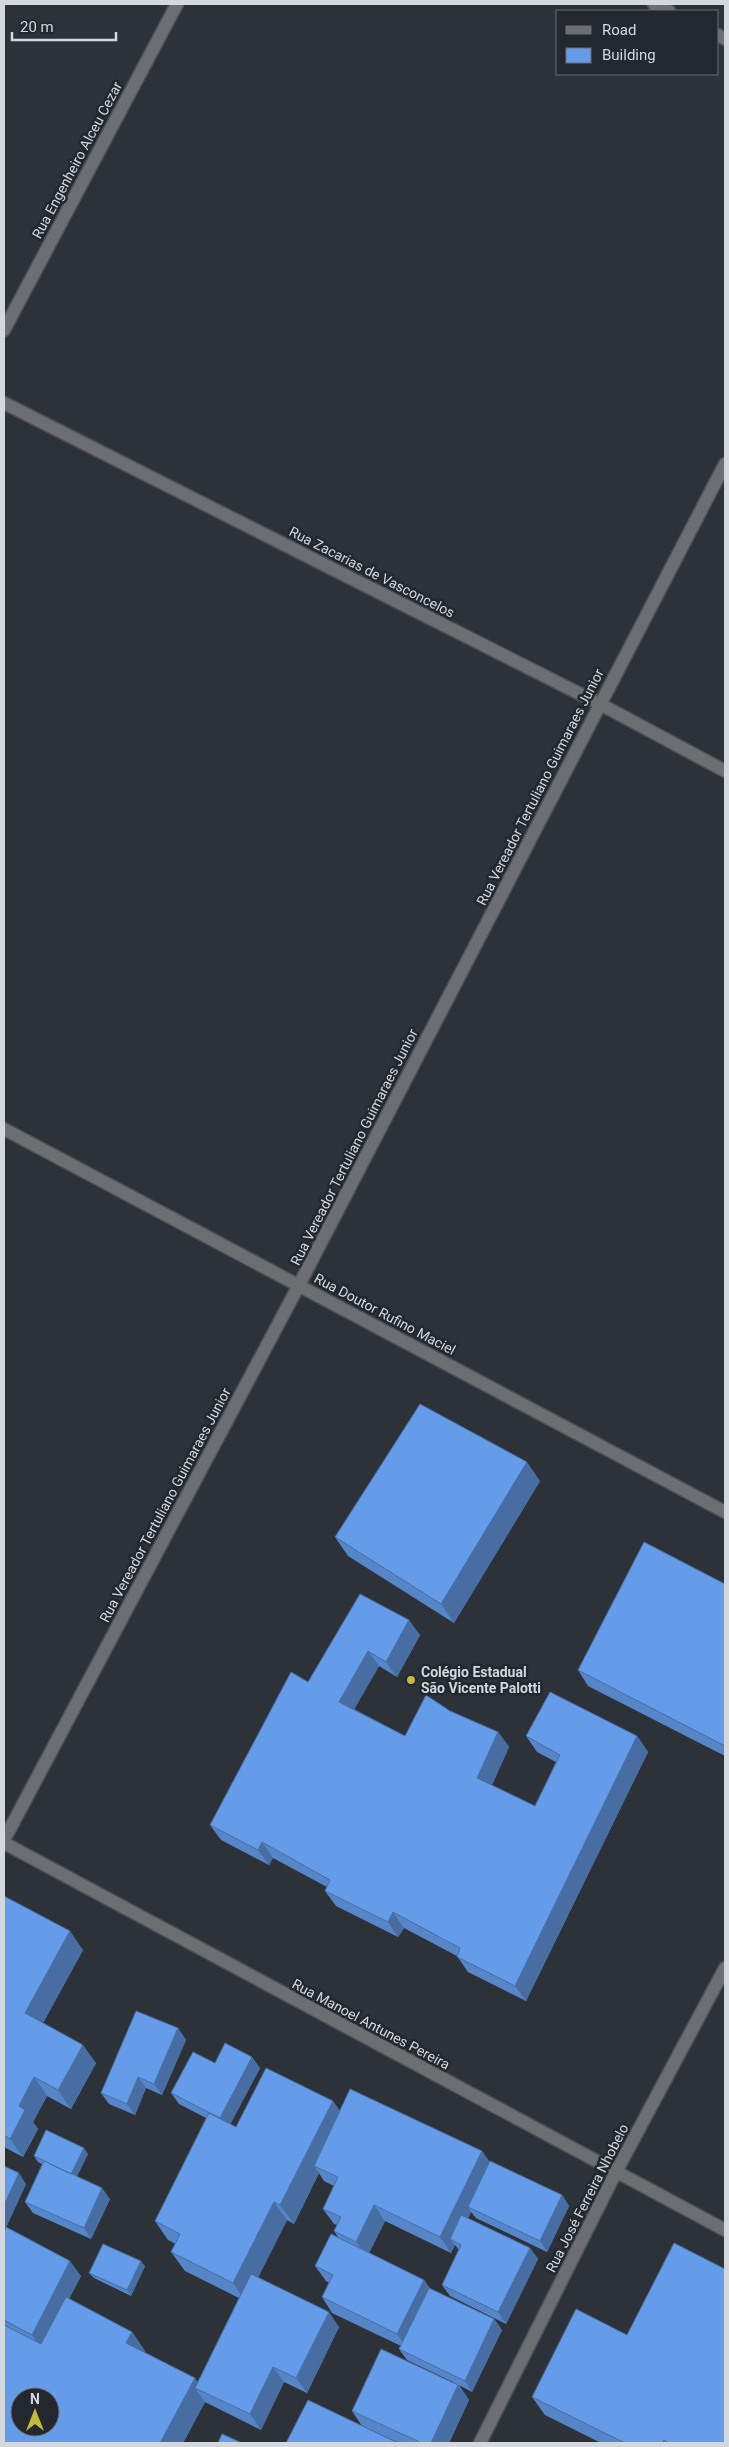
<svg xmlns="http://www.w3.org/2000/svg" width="729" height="2447" viewBox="0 0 729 2447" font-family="Roboto,sans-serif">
<rect width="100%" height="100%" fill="#2d3239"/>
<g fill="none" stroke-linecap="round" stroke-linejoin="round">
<defs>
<path id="minor" d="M654,4L669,11
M718,35L725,39
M4,330L177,4
M4,403L600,704L725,771
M4,1129L725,1512
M4,1840L299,1285L725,464
M4,1843L725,2230
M480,2443L616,2172L725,1968"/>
</defs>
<use href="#minor" stroke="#4b5056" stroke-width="15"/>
<use href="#minor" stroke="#6c6e72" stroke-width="12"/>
</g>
<path fill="#5786c8" d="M540,1481L454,1623L348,1556L335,1537Z
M725,1584V1756L588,1686L578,1670Z
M360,1594L420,1635L397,1677L379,1666L354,1709L405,1736L450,1711L498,1732L509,1747L492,1785L535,1806L556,1762L537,1752L526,1736H637L648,1752L526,2001L468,1972L457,1956L404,1928L398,1937L336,1906L325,1891L327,1887L273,1858L269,1865L221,1840L210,1825L308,1682Z
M4,1896L83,1950L43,2023L96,2063L71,2109L47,2096L33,2122L38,2129L23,2157L4,2147Z
M178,2028L186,2040L162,2095L146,2088L135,2115L109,2104L101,2093Z
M215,2063L260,2068L230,2124L236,2127L340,2110L490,2162L562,2195L569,2206L547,2252L476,2218L471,2212L468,2218L530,2248L538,2259L506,2324L450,2296L442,2285L459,2250L455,2245L451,2253L385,2221L369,2253L424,2280L430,2289L494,2319L502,2330L472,2392L459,2385L469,2400L449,2443H399L362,2426L352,2411L453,2382L407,2360L399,2349L401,2346L332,2313L322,2297L329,2283L326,2281L315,2266L338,2237L334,2231L337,2225L334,2224L323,2209L334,2186L324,2181L319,2173L294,2224L287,2220L258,2277L339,2327L307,2393L284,2382L261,2430L205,2402L183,2443H4V2232L6,2228L4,2227V2166L26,2184L6,2227L81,2276L69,2299L132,2332L145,2351L144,2352L198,2382L239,2298L185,2271L171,2252L176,2244L168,2240L155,2221L206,2118L179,2104L171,2093Z
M88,2154L77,2176L110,2199L91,2239L33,2213L25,2202L42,2164L38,2162L34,2156Z
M145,2266L131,2296L94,2278L89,2273Z
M532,2397L725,2443H601L545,2415Z"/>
<path fill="#476da3" d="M527,1462L540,1481L454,1623L441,1604Z
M409,1620L420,1635L397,1677L386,1662Z
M368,1651L379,1666L350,1717L339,1702Z
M498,1732L509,1747L488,1794L477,1778Z
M637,1736L648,1752L526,2001L515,1986Z
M262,1842L273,1858L269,1865L258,1850Z
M393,1912L404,1928L398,1937L388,1922Z
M70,1931L83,1950L38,2032L25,2013Z
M178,2028L186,2040L162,2095L154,2084Z
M83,2045L96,2063L71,2109L58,2090Z
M252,2057L260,2068L228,2129L220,2118Z
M34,2077L47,2096L33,2122L38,2129L23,2157L10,2139L19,2106Z
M138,2077L146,2088L135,2115L127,2104Z
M333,2101L346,2119L314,2166L319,2173L294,2224L280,2205Z
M84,2148L88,2154L75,2180L71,2174Z
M482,2151L493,2166L468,2207L471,2212L456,2242L450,2239L455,2245L451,2253L440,2237Z
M19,2173L26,2184L6,2228L4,2225V2205Z
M102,2188L110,2199L91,2239L84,2228Z
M562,2195L569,2206L547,2252L540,2241Z
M274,2202L287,2220L246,2302L233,2283Z
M374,2205L385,2221L367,2257L356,2242Z
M530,2248L538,2259L506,2324L498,2312Z
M70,2261L81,2276L42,2350L32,2335Z
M141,2261L145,2266L131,2296L127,2290Z
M424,2280L435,2295L407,2349L397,2334Z
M329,2312L339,2327L307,2393L296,2378Z
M494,2319L502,2330L472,2392L465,2381Z
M132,2332L145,2351L139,2362L126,2343Z
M273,2367L284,2382L261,2430L250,2414Z
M195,2378L205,2393L195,2388L205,2402L183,2443H160Z
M458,2385L469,2400L449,2443H431Z"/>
<path fill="#659ce9" stroke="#476da3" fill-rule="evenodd" d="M420,1404L527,1462L441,1604L335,1537Z
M644,1542L725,1584V1746L578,1670Z
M360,1594L409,1620L386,1662L368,1651L339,1702L405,1736L426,1695L450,1711L498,1732L477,1778L535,1806L560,1755L526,1736L550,1692L637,1736L515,1986L457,1957L460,1948L393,1912L388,1922L325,1891L330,1880L262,1842L258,1850L210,1825L291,1672L308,1682Z
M4,1896L70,1931L25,2013L83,2045L58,2090L34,2077L19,2106L25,2110L10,2139L4,2135Z
M136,2011L178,2028L154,2084L138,2077L127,2104L101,2093Z
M225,2043L252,2057L220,2118L171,2093L193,2052L215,2063Z
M266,2068L333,2101L280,2205L274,2202L233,2283L171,2252L180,2234L155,2221L209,2113L236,2127Z
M350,2089L482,2151L440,2237L374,2205L356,2242L334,2231L341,2217L323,2209L338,2177L314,2166Z
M46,2130L84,2148L71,2174L34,2156Z
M44,2161L102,2188L84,2228L25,2202Z
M490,2161L562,2195L540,2241L468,2207Z
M4,2166L19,2173L4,2205Z
M461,2215L530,2248L498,2312L442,2285L461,2245L450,2239Z
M6,2227L70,2261L32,2335L4,2320V2232Z
M331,2234L424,2280L397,2334L322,2297L333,2275L315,2266Z
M674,2243L725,2269V2443H669L664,2440L662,2443H625L532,2397L576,2309L627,2335Z
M103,2244L141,2261L127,2290L89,2273Z
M251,2274L329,2312L296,2378L273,2367L250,2414L195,2388Z
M429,2288L494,2319L465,2381L399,2349Z
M66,2297L132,2332L126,2343L195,2378L160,2443H4V2325L41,2344ZM20,2397H50V2427H20Z
M381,2349L458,2385L431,2443H422L352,2411Z
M308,2400L398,2443H286Z
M222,2434L242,2443H218Z"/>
<circle fill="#c7bb3c" stroke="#23282f" stroke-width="2" cx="411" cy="1680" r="5"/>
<g text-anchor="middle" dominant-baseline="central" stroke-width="5" stroke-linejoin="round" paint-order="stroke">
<g font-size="14" fill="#d4d8dc" stroke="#23282f">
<text transform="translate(77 160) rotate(-62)">Rua Engenheiro Alceu Cezar</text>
<text transform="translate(372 572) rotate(27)">Rua Zacarias de Vasconcelos</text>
<text transform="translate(540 787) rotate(-63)">Rua Vereador Tertuliano Guimaraes Junior</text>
<text transform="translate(354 1147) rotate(-63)">Rua Vereador Tertuliano Guimaraes Junior</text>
<text transform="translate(385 1314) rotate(28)">Rua Doutor Rufino Maciel</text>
<text transform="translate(165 1505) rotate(-62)">Rua Vereador Tertuliano Guimaraes Junior</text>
<text transform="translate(371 2024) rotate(28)">Rua Manoel Antunes Pereira</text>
<text transform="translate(587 2198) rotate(-63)">Rua José Ferreira Nhobelo</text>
</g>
<g font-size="14" font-weight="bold" fill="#d4d8dc" stroke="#23282f" text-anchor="start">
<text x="421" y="1672">Colégio Estadual<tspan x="421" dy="16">São Vicente Palotti</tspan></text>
</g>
</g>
<rect width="729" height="2447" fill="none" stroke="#d4d8dc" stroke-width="10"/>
<rect x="556" y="10" width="162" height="65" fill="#23282f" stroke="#6a6e74"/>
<rect x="566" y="26" width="25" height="8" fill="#6c6e72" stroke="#6a6e74"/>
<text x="602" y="35" font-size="15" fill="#d4d8dc">Road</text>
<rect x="566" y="48" width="25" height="15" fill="#659ce9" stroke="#6a6e74"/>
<text x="602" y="60" font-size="15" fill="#d4d8dc">Building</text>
<g transform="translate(35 2412)"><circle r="24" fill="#23282f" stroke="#6a6e74"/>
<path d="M0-4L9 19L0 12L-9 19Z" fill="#c7bb3c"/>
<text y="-8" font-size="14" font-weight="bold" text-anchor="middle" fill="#d4d8dc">N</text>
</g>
<path d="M12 32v8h104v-8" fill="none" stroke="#d4d8dc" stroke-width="2.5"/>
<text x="20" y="32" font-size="15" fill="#d4d8dc" stroke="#23282f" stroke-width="4" paint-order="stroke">20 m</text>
</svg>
